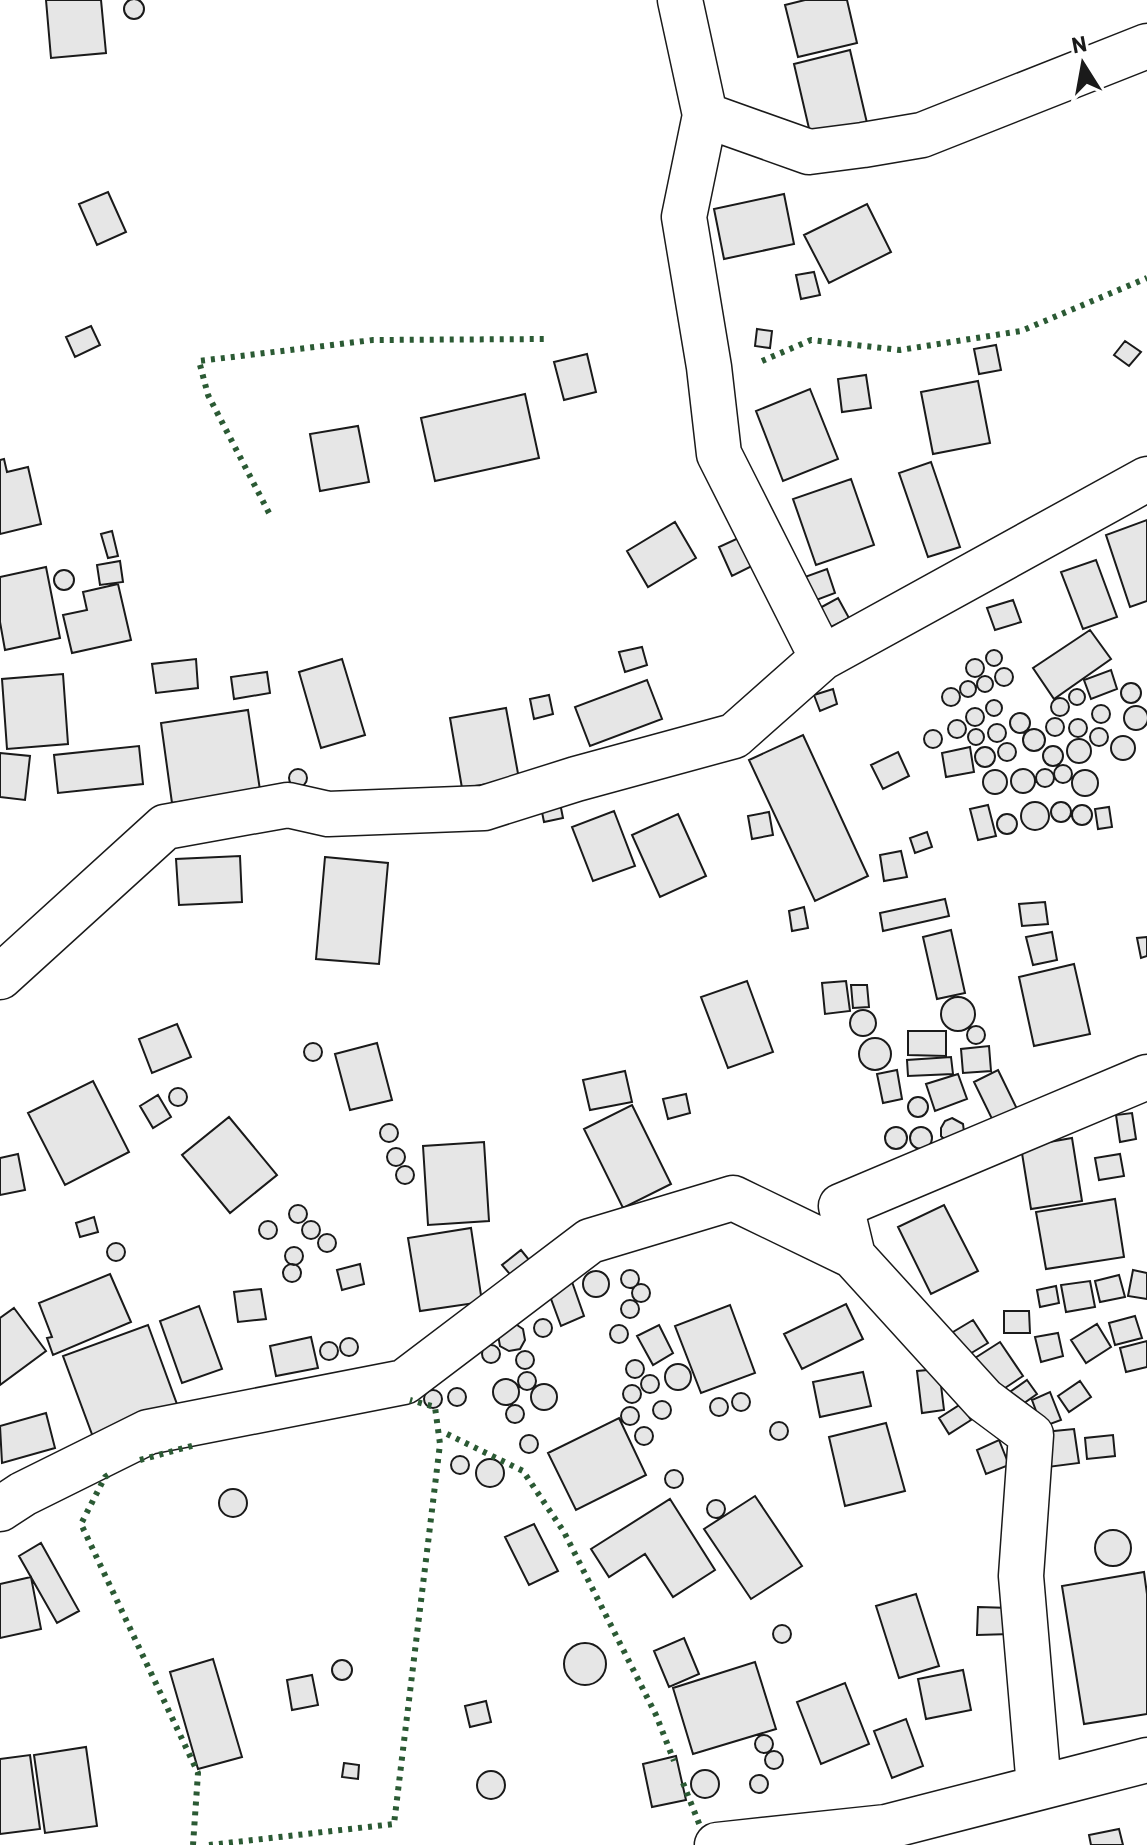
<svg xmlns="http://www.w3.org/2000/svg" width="1147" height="1845" viewBox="0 0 1147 1845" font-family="Barlow,sans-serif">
<rect width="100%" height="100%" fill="#fff"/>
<path fill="#e6e6e6" stroke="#1a1a1a" stroke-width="2" d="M124 9a10 10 0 1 1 20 0a10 10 0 1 1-20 0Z
M46,0H101L106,53L51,58Z
M805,0H847L857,43L798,57L785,5Z
M850,50L867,123L811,137L794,64Z
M108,192L126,232L97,245L79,204Z
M784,194L794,244L724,259L714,209Z
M867,204L891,252L829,283L804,235Z
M814,272L820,295L801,299L796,275Z
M91,326L100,345L75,357L66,337Z
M757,329L772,331L770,348L755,346Z
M1125,341L1141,352L1129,366L1114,355Z
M996,345L1001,370L979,374L974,349Z
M587,354L596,392L564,400L554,362Z
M866,375L871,408L842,412L838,379Z
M978,381L990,443L933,454L921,392Z
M810,389L838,459L783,481L756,411Z
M525,394L539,458L435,481L421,418Z
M358,426L369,482L320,491L310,434Z
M4,459L7,472L28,467L41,524L0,534V460Z
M931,462L960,547L928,557L899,473Z
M851,479L874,545L816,565L793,499Z
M1147,520V601L1130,607L1106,535Z
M675,522L696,558L648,587L627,551Z
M112,531L118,556L108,558L101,534Z
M745,535L758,563L732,576L719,547Z
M1096,560L1117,617L1083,629L1061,572Z
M120,561L123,582L100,585L97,565Z
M46,567L60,638L5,650L0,622V577Z
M827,569L835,593L811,602L802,578Z
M54 580a10 10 0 1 1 20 0a10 10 0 1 1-20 0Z
M118,584L131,640L72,653L63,615L87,610L83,592Z
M838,598L849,618L829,628L818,609Z
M1013,600L1021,622L995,630L987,608Z
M1090,630L1111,659L1054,699L1033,668Z
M642,647L647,665L625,672L619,652Z
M986 658a8 8 0 1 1 16 0a8 8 0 1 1-16 0Z
M196,659L198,688L156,693L152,664Z
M342,659L365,735L321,748L299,672Z
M966 668a9 9 0 1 1 18 0a9 9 0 1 1-18 0Z
M995 677a9 9 0 1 1 18 0a9 9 0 1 1-18 0Z
M1111,670L1117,689L1091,699L1084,680Z
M267,672L270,693L234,699L231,677Z
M63,674L68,744L7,749L2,679Z
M977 684a8 8 0 1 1 16 0a8 8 0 1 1-16 0Z
M647,680L662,719L590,746L575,707Z
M960 689a8 8 0 1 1 16 0a8 8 0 1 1-16 0Z
M1121 693a10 10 0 1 1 20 0a10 10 0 1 1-20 0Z
M942 697a9 9 0 1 1 18 0a9 9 0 1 1-18 0Z
M1069 697a8 8 0 1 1 16 0a8 8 0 1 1-16 0Z
M833,689L837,704L820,711L814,695Z
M549,695L553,714L534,719L530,699Z
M1051 707a9 9 0 1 1 18 0a9 9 0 1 1-18 0Z
M986 708a8 8 0 1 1 16 0a8 8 0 1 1-16 0Z
M1092 714a9 9 0 1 1 18 0a9 9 0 1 1-18 0Z
M1124 718a12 12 0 1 1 24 0a12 12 0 1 1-24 0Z
M506,708L519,779L462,788L450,718Z
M966 717a9 9 0 1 1 18 0a9 9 0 1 1-18 0Z
M248,710L260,790L172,803L161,723Z
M1010 723a10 10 0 1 1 20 0a10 10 0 1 1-20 0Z
M1046 727a9 9 0 1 1 18 0a9 9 0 1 1-18 0Z
M1069 728a9 9 0 1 1 18 0a9 9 0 1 1-18 0Z
M948 729a9 9 0 1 1 18 0a9 9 0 1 1-18 0Z
M988 733a9 9 0 1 1 18 0a9 9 0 1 1-18 0Z
M1090 737a9 9 0 1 1 18 0a9 9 0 1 1-18 0Z
M968 737a8 8 0 1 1 16 0a8 8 0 1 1-16 0Z
M1023 740a11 11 0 1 1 22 0a11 11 0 1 1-22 0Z
M924 739a9 9 0 1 1 18 0a9 9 0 1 1-18 0Z
M803,735L868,876L815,901L749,760Z
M1111 748a12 12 0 1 1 24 0a12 12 0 1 1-24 0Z
M1067 751a12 12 0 1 1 24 0a12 12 0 1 1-24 0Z
M998 752a9 9 0 1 1 18 0a9 9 0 1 1-18 0Z
M139,746L143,784L58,793L54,755Z
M1043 756a10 10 0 1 1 20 0a10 10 0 1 1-20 0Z
M970,747L974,772L946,777L942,753Z
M975 757a10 10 0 1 1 20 0a10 10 0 1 1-20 0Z
M898,752L909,776L883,789L871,765Z
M0,753L30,756L25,800L0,797Z
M1054 774a9 9 0 1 1 18 0a9 9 0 1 1-18 0Z
M1011 781a12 12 0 1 1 24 0a12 12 0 1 1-24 0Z
M289 778a9 9 0 1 1 18 0a9 9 0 1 1-18 0Z
M1036 778a9 9 0 1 1 18 0a9 9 0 1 1-18 0Z
M1072 783a13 13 0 1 1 26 0a13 13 0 1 1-26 0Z
M983 782a12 12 0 1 1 24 0a12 12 0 1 1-24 0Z
M559,798L563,818L544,822L540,802Z
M1051 812a10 10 0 1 1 20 0a10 10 0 1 1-20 0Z
M1021 816a14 14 0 1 1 28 0a14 14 0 1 1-28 0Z
M988,805L996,836L978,840L970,809Z
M1072 815a10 10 0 1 1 20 0a10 10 0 1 1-20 0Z
M1109,807L1112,827L1098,829L1095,809Z
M614,811L635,866L593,881L572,827Z
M769,812L773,835L752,839L748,816Z
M997 824a10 10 0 1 1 20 0a10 10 0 1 1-20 0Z
M678,814L706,876L660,897L632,835Z
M927,832L932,847L915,853L910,838Z
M901,851L907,877L884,881L880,855Z
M240,856L242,902L179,905L176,859Z
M325,857L388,863L379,964L316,959Z
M945,899L949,916L883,931L880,913Z
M1045,902L1048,924L1022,926L1019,904Z
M804,907L808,928L792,931L789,911Z
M951,930L965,993L937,999L923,937Z
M1052,932L1057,960L1033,965L1026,937Z
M1147,937V956L1141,958L1137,938Z
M1074,964L1090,1034L1034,1046L1019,977Z
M747,981L773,1052L728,1068L701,997Z
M846,981L850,1011L825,1014L822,983Z
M851,985H867L869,1007L853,1008Z
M941 1014a17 17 0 1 1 34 0a17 17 0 1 1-34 0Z
M850 1023a13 13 0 1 1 26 0a13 13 0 1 1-26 0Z
M177,1024L191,1057L152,1073L139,1039Z
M967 1035a9 9 0 1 1 18 0a9 9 0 1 1-18 0Z
M908,1031H946V1056L908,1055Z
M859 1054a16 16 0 1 1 32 0a16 16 0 1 1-32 0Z
M377,1043L392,1100L350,1110L335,1054Z
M304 1052a9 9 0 1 1 18 0a9 9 0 1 1-18 0Z
M989,1046L991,1071L963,1073L961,1049Z
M951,1057L953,1074L908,1076L907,1060Z
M897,1070L902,1099L883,1103L877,1074Z
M998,1070L1019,1113L995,1125L974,1082Z
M625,1071L632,1102L590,1110L583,1080Z
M958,1074L967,1099L935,1111L926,1084Z
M93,1081L129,1152L65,1185L28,1113Z
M169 1097a9 9 0 1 1 18 0a9 9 0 1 1-18 0Z
M686,1094L690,1113L668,1119L663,1099Z
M158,1095L171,1117L153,1128L140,1106Z
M908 1107a10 10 0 1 1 20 0a10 10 0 1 1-20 0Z
M632,1105L671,1184L623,1208L584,1129Z
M1132,1113L1136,1139L1120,1142L1116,1115Z
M229,1117L277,1175L230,1213L182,1155Z
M952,1118L963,1124L964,1132L944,1139L941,1136V1128L945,1121Z
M380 1133a9 9 0 1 1 18 0a9 9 0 1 1-18 0Z
M885 1138a11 11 0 1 1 22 0a11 11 0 1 1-22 0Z
M910 1138a11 11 0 1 1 22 0a11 11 0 1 1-22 0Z
M1072,1138L1082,1201L1031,1209L1021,1147Z
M484,1142L489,1221L428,1225L423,1146Z
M387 1157a9 9 0 1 1 18 0a9 9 0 1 1-18 0Z
M18,1154L25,1190L0,1195V1158Z
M1120,1154L1124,1176L1099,1180L1095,1158Z
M396 1175a9 9 0 1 1 18 0a9 9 0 1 1-18 0Z
M1115,1199L1124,1257L1046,1269L1036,1212Z
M944,1205L978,1271L931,1294L898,1227Z
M289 1214a9 9 0 1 1 18 0a9 9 0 1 1-18 0Z
M94,1217L98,1232L80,1237L76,1223Z
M259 1230a9 9 0 1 1 18 0a9 9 0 1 1-18 0Z
M302 1230a9 9 0 1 1 18 0a9 9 0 1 1-18 0Z
M471,1228L482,1302L420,1311L408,1238Z
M318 1243a9 9 0 1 1 18 0a9 9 0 1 1-18 0Z
M107 1252a9 9 0 1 1 18 0a9 9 0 1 1-18 0Z
M285 1256a9 9 0 1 1 18 0a9 9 0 1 1-18 0Z
M521,1250L534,1266L515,1280L502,1265Z
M360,1264L364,1284L342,1290L337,1270Z
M283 1273a9 9 0 1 1 18 0a9 9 0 1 1-18 0Z
M1133,1270L1147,1273V1299L1128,1296Z
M621 1279a9 9 0 1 1 18 0a9 9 0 1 1-18 0Z
M583 1284a13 13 0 1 1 26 0a13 13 0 1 1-26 0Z
M110,1274L131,1322L53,1355L47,1338L52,1337L39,1303Z
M1119,1275L1125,1297L1100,1302L1095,1281Z
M571,1279L584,1316L561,1326L547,1288Z
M1090,1281L1095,1307L1066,1312L1061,1285Z
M632 1293a9 9 0 1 1 18 0a9 9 0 1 1-18 0Z
M1056,1286L1059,1303L1040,1307L1037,1290Z
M261,1289L266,1319L238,1322L234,1292Z
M621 1309a9 9 0 1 1 18 0a9 9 0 1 1-18 0Z
M846,1304L863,1339L802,1369L784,1334Z
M730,1305L755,1373L701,1393L675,1326Z
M199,1306L222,1369L182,1383L160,1321Z
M14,1308L46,1351L0,1385V1318Z
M1004,1311H1029L1030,1333H1004Z
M1135,1316L1142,1338L1115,1345L1109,1323Z
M534 1328a9 9 0 1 1 18 0a9 9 0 1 1-18 0Z
M973,1320L988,1343L968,1355L953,1332Z
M514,1323L523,1329L525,1340L520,1349L509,1351L500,1346L498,1335Z
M1097,1324L1111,1347L1086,1363L1071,1340Z
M148,1325L178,1407L93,1437L63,1356Z
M659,1325L673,1353L653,1365L637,1336Z
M610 1334a9 9 0 1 1 18 0a9 9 0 1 1-18 0Z
M1058,1333L1063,1356L1041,1362L1035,1337Z
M311,1337L318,1368L276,1376L270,1346Z
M340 1347a9 9 0 1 1 18 0a9 9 0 1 1-18 0Z
M1147,1341V1367L1126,1372L1120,1348Z
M1000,1342L1023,1376L999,1392L975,1358Z
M320 1351a9 9 0 1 1 18 0a9 9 0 1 1-18 0Z
M482 1354a9 9 0 1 1 18 0a9 9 0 1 1-18 0Z
M516 1360a9 9 0 1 1 18 0a9 9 0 1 1-18 0Z
M626 1369a9 9 0 1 1 18 0a9 9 0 1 1-18 0Z
M665 1377a13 13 0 1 1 26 0a13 13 0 1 1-26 0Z
M939,1369L944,1410L922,1413L917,1371Z
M863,1372L871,1406L820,1417L813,1382Z
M518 1381a9 9 0 1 1 18 0a9 9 0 1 1-18 0Z
M641 1384a9 9 0 1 1 18 0a9 9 0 1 1-18 0Z
M493 1392a13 13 0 1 1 26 0a13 13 0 1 1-26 0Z
M1027,1380L1037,1394L1017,1408L1007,1394Z
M1080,1381L1091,1397L1069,1412L1058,1396Z
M531 1397a13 13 0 1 1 26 0a13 13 0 1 1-26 0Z
M623 1394a9 9 0 1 1 18 0a9 9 0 1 1-18 0Z
M448 1397a9 9 0 1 1 18 0a9 9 0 1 1-18 0Z
M424 1399a9 9 0 1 1 18 0a9 9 0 1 1-18 0Z
M1050,1392L1061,1420L1042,1427L1032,1400Z
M732 1402a9 9 0 1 1 18 0a9 9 0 1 1-18 0Z
M710 1407a9 9 0 1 1 18 0a9 9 0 1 1-18 0Z
M653 1410a9 9 0 1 1 18 0a9 9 0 1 1-18 0Z
M961,1404L971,1420L949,1434L939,1418Z
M506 1414a9 9 0 1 1 18 0a9 9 0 1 1-18 0Z
M621 1416a9 9 0 1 1 18 0a9 9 0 1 1-18 0Z
M46,1413L55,1448L2,1463L0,1426Z
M619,1418L646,1475L576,1510L548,1453Z
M770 1431a9 9 0 1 1 18 0a9 9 0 1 1-18 0Z
M886,1423L905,1491L845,1506L829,1437Z
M635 1436a9 9 0 1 1 18 0a9 9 0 1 1-18 0Z
M1074,1429L1079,1463L1048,1467L1044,1432Z
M1113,1435L1115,1456L1087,1459L1085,1438Z
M520 1444a9 9 0 1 1 18 0a9 9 0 1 1-18 0Z
M999,1440L1009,1465L986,1474L977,1450Z
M451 1465a9 9 0 1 1 18 0a9 9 0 1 1-18 0Z
M476 1473a14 14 0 1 1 28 0a14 14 0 1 1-28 0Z
M665 1479a9 9 0 1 1 18 0a9 9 0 1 1-18 0Z
M219 1503a14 14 0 1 1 28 0a14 14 0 1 1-28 0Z
M755,1496L802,1566L751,1599L704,1529Z
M670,1499L715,1570L673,1597L645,1554L609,1577L591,1549Z
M707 1509a9 9 0 1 1 18 0a9 9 0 1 1-18 0Z
M534,1524L558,1571L529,1585L505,1537Z
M1095 1548a18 18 0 1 1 36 0a18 18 0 1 1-36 0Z
M41,1543L79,1611L57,1623L19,1556Z
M1144,1572L1147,1594V1714L1084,1724L1062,1586Z
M31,1577L41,1629L0,1638V1584Z
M916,1594L939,1666L899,1678L876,1606Z
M978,1607L1011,1608V1634L977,1635Z
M773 1634a9 9 0 1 1 18 0a9 9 0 1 1-18 0Z
M684,1638L699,1674L669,1687L654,1651Z
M564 1664a21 21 0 1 1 42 0a21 21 0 1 1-42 0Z
M213,1659L242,1757L198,1769L170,1672Z
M332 1670a10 10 0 1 1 20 0a10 10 0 1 1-20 0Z
M755,1662L776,1729L693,1754L673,1688Z
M963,1670L971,1710L926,1719L918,1679Z
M312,1675L318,1705L292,1710L287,1680Z
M845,1683L869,1744L821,1764L797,1702Z
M486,1701L491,1722L470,1727L465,1706Z
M906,1719L923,1766L892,1778L874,1731Z
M755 1744a9 9 0 1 1 18 0a9 9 0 1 1-18 0Z
M86,1747L97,1826L45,1833L34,1755Z
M765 1760a9 9 0 1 1 18 0a9 9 0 1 1-18 0Z
M30,1755L40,1829L0,1834V1759Z
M676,1756L686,1800L652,1807L643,1764Z
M344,1763L359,1765L358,1779L342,1777Z
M691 1784a14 14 0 1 1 28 0a14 14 0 1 1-28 0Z
M477 1785a14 14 0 1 1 28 0a14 14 0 1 1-28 0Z
M750 1784a9 9 0 1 1 18 0a9 9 0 1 1-18 0Z
M1119,1829L1123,1845H1091L1089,1835Z"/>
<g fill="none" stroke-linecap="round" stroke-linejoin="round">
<defs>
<path id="minor" d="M680,0L705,115L684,217L709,367L719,454L822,658
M705,115L809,152L863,145L922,135L1147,46
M0,977L165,827L288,805L328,814L484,808L576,779L734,736L822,658L1147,479
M853,1256L841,1206L1147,1077
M0,1509L23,1494L148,1432L404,1382L590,1241L733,1198L853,1256L984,1400L1031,1435L1021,1576L1039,1787
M717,1845L886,1827L1147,1760"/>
</defs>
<use href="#minor" stroke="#1a1a1a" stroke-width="47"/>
<use href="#minor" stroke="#fff" stroke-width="44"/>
<path stroke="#2b5a34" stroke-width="6" stroke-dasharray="4 6" stroke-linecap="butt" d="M762,361L811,340L900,350L1021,331L1147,278
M269,513L208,395L199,361L373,340L547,339
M447,1434L523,1471L564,1532L656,1715L674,1761
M140,1460L195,1445
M108,1475L105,1477L81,1524L198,1773L193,1845
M683,1783L700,1826
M209,1845L394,1824L440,1444L435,1407L410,1400"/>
</g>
<g transform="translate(1083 64) rotate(349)" stroke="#ffffff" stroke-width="6" paint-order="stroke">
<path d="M0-6L14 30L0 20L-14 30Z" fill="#1a1a1a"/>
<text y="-12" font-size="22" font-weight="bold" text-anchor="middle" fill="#1a1a1a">N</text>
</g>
</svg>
